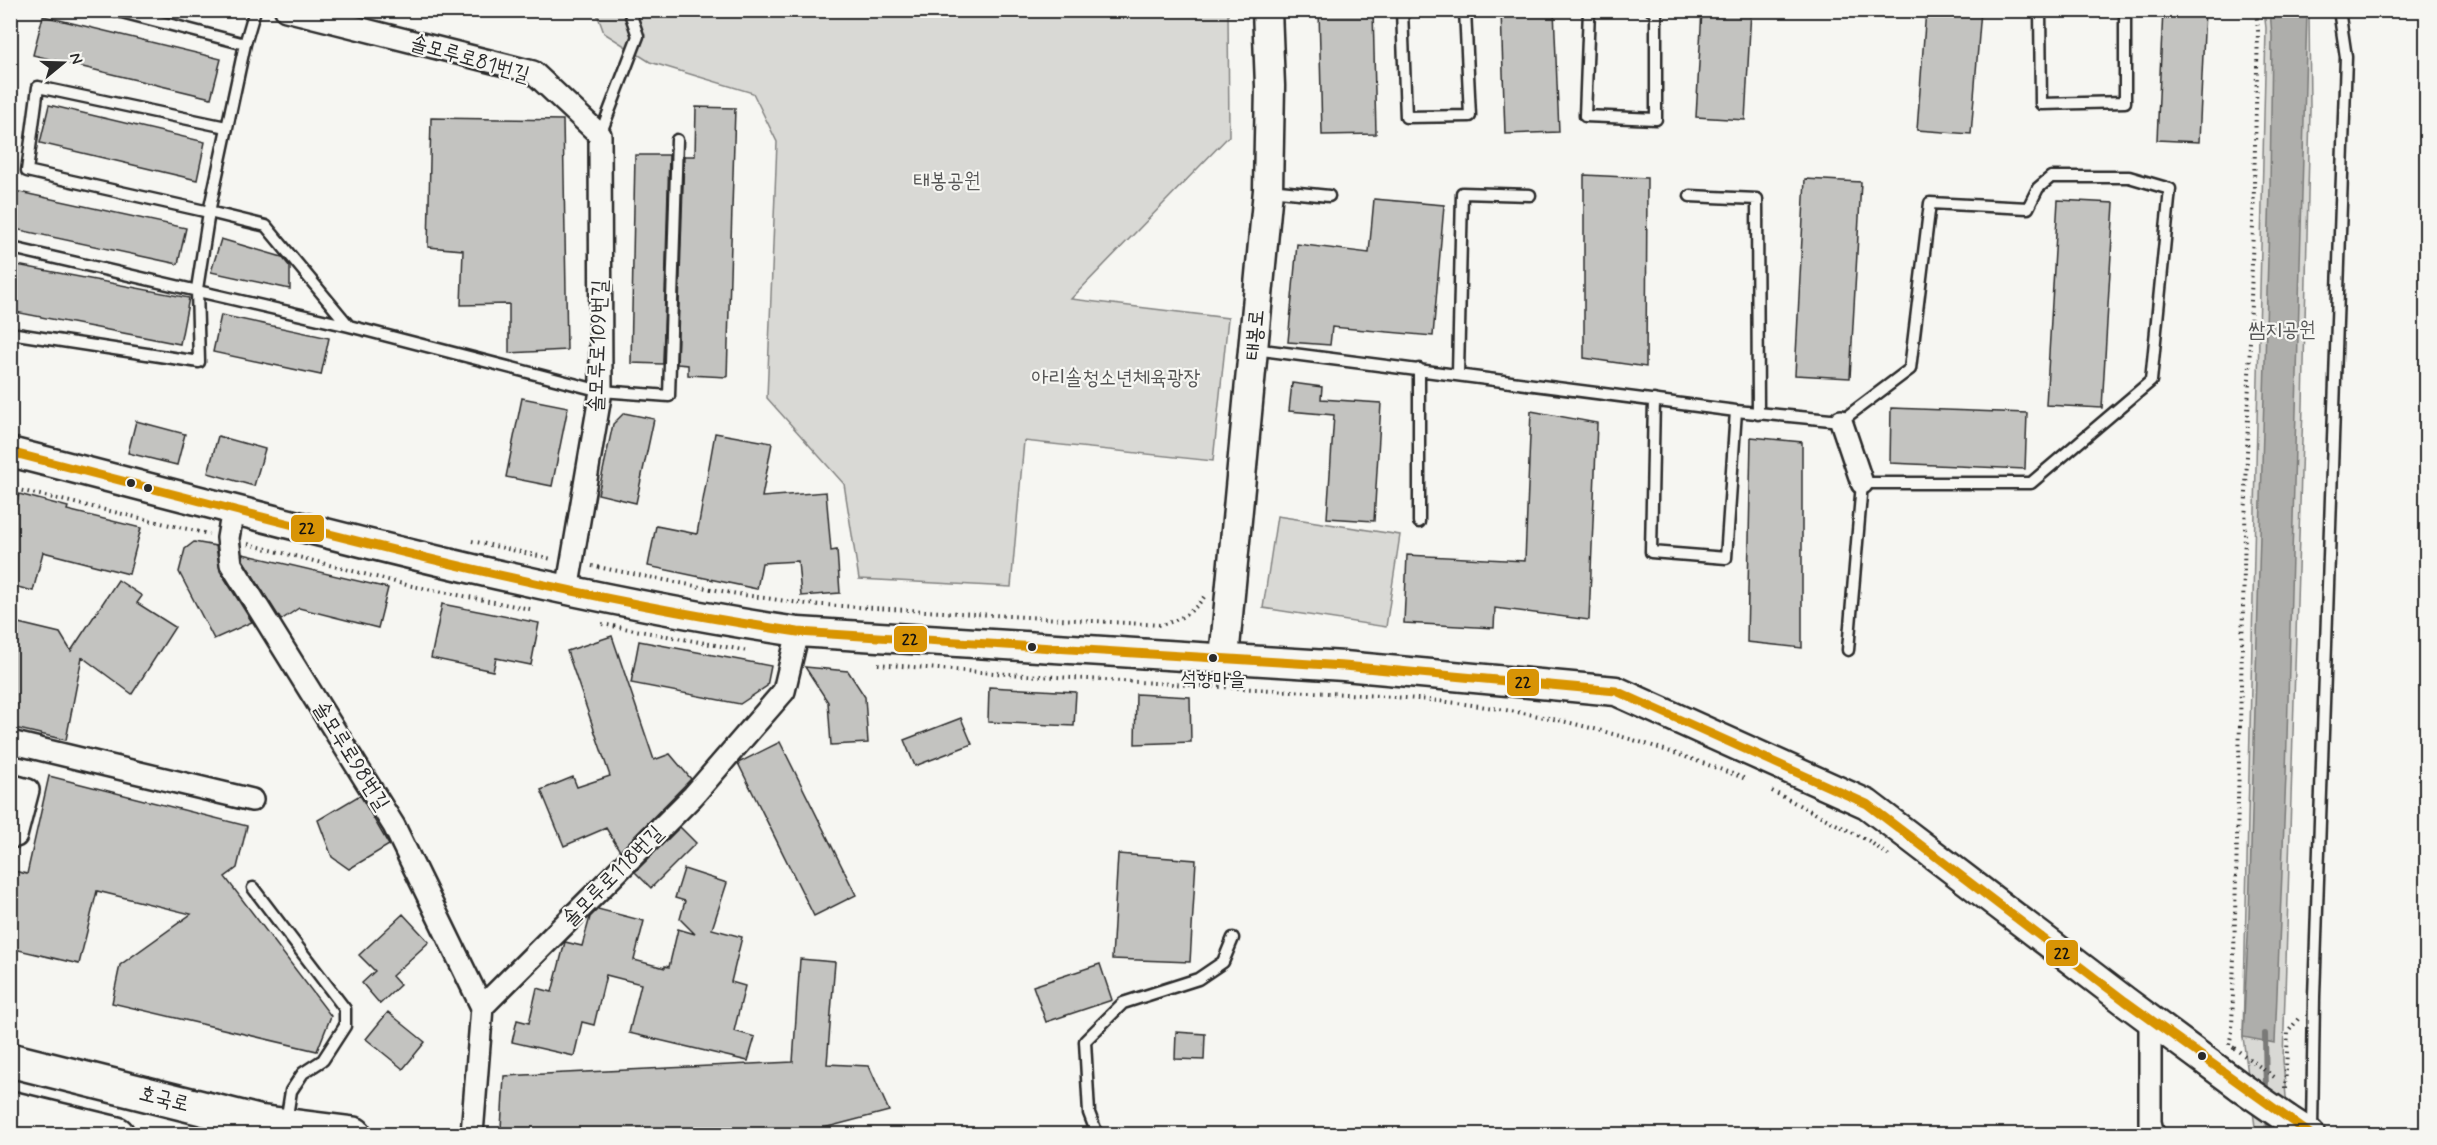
<svg xmlns="http://www.w3.org/2000/svg" width="2437" height="1145" viewBox="0 0 2437 1145" font-family="Mynerve,'Poor Story',sans-serif">
<rect width="100%" height="100%" fill="#f6f6f2"/>
<filter id="ink" filterUnits="userSpaceOnUse"><feTurbulence type="fractalNoise" baseFrequency=".0167" numOctaves="2"/><feDisplacementMap in="SourceGraphic" scale="12" xChannelSelector="R" yChannelSelector="G"/><feConvolveMatrix kernelMatrix="1 2 1 2 8 2 1 2 1" color-interpolation-filters="sRGB"/></filter>
<g filter="url(#ink)">
<path fill="#d9d9d5" stroke="#828280" stroke-width="1.5" d="M2309,10L2310,109L2303,406L2283,1060L2289,1134H2256L2243,1037L2266,28L2264,11Z
M596,11H1228L1229,136L1071,299L1228,318L1213,461L1024,441L1011,587L859,579L844,484L767,398L777,142L753,93L650,62L604,33Z
M1277,516L1400,535L1386,627L1263,608Z"/>
<path fill="#aeaeab" stroke="#7a7a78" stroke-width="1.5" d="M2270,11H2307L2286,774L2275,1043L2243,1037L2249,917L2270,188L2272,36Z"/>
<g fill="none" stroke-linecap="round" stroke-linejoin="round">
<path stroke="#7a7a78" stroke-width="6" d="M2265,1034L2266,1096
M2267,1115L2268,1134"/>
</g>
<path fill="#c3c3c0" stroke="#2b2b2b" stroke-width="1.5" d="M1319,10H1373L1376,134L1322,135Z
M1501,10H1554L1559,132L1505,134Z
M1702,10H1751L1745,120L1696,117Z
M1926,10H1981L1971,134L1917,130Z
M2163,10H2205L2199,142L2157,140Z
M43,16L221,59L211,98L33,55Z
M49,105L205,142L197,180L40,143Z
M696,107L735,108L727,377L688,375V365L677,364L684,156H695Z
M431,118L563,120L567,350L509,353V304L461,305L463,250L428,247Z
M635,155H669L663,364L631,363Z
M1584,175L1647,178L1646,367L1584,358Z
M1805,179L1861,182L1850,378L1795,375Z
M10,190L186,228L178,264L10,228Z
M1374,199L1444,205L1433,336L1332,327L1330,345L1288,342L1297,244L1369,253Z
M2058,200L2114,203L2102,408L2046,405Z
M221,239L282,257L290,267V289L211,272Z
M17,265L189,298L180,344L10,311Z
M221,315L329,338L321,375L213,352Z
M1292,383L1322,387L1321,399L1381,403L1374,521L1327,518L1334,415L1289,411Z
M522,398L568,407L552,486L506,477Z
M1891,408L2027,413L2025,469L1890,463Z
M1531,411L1597,423L1589,620L1495,608L1494,628L1404,623L1407,555L1525,561Z
M624,413L654,419L636,503L598,494L613,424Z
M136,421L185,434L177,465L128,453Z
M715,433L772,443L762,497L826,492L831,551L837,550L840,593L801,596L798,561L762,563L757,589L648,566L656,526L697,534Z
M218,436L265,449L254,486L208,473Z
M1751,437L1802,442V648L1747,642Z
M19,494L68,507L67,510L141,528L129,574L43,552L33,591L10,585V528Z
M194,542L216,546L220,571L252,622L214,639L179,572L185,549Z
M243,554L388,588L378,628L299,608L281,620L243,560Z
M118,580L142,596L137,603L175,627L132,694L82,657L66,740L10,727V621L60,633L71,651Z
M442,604L539,623L531,665L496,658L493,671L431,658Z
M612,636L654,760L670,754L691,779L620,851L606,828L564,846L541,790L573,777L577,787L610,776L567,651Z
M639,641L771,666L767,686L740,704L631,683Z
M805,667L848,671L865,697L868,743L831,745L828,702Z
M989,687L1076,692L1074,726L988,722Z
M1136,694L1190,697L1191,742L1135,744Z
M961,718L972,744L915,766L904,740Z
M780,742L856,895L814,916L738,763Z
M49,776L247,826L237,868L225,877L331,1016L317,1051L112,1003L120,965L191,914L97,891L79,964L10,948V870L27,874Z
M360,795L389,845L349,869L332,857L318,820Z
M680,827L696,843L651,888L635,872Z
M1118,854L1196,860L1190,962L1112,959Z
M684,869L727,883L712,929L742,937L731,982L745,986L734,1031L755,1037L748,1061L629,1033L641,984L606,975L594,1025L582,1022L574,1056L512,1042L517,1020L529,1023L537,988L552,992L565,942L582,946L590,917L598,909L644,921L634,960L665,968V966L669,967L678,929L695,934L680,919L685,901L675,898Z
M403,914L429,942L392,976L400,985L380,1004L362,983L375,971L359,955Z
M800,959L835,962L827,1064L869,1066L889,1111L820,1129L586,1133L501,1129L504,1076L793,1062Z
M1100,964L1112,1000L1046,1022L1033,986Z
M388,1012L425,1042L403,1069L366,1039Z
M1176,1032L1205,1034L1204,1060L1175,1059Z"/>
<g fill="none" stroke-linecap="round" stroke-linejoin="round">
<defs>
<path id="lane" d="M114,10L245,44L255,10
M1402,10L1406,117L1470,116L1465,10
M1589,10L1585,116L1656,119V11L1651,10
M2040,10L2041,104L2125,102V10
M600,135L638,36L629,10
M1269,190L1329,196
M1690,196L1757,199L1758,414
M10,252L12,248L349,326L266,226L209,212L245,44
M349,326L601,391L669,396L677,140
M10,333L199,362L197,289L209,212L27,171L38,87L226,127
M1254,349L1736,411L1841,421L1910,369L1930,203L2028,208L2038,188L2051,177H2129L2170,189L2151,381L2031,483H1862L1848,650
M1458,374L1462,193L1530,195
M1654,400L1651,552L1726,558L1736,411
M1419,522V369
M253,888L345,1009V1026L323,1060L303,1073L291,1091L286,1122
M2312,1131L2314,997L2346,57L2339,10
M1097,1134L1089,1113L1085,1041L1123,1003L1198,979L1223,962L1233,938"/>
<path id="street" d="M286,10L533,72L600,135L601,391L567,591
M1841,421L1862,483
M233,509L228,538L231,564L394,826L482,1007
M10,742L252,800
M10,785L28,790L16,836L10,834
M2150,1019V1122L2153,1134
M472,1134L482,1007L693,796L784,691L798,632"/>
<path id="secondary" d="M10,452C270,518 533,593 798,632L1344,666L1616,691L1867,804L2125,1001L2241,1087
M1224,658L1268,190L1270,86L1267,10
M2287,1119L2310,1134"/>
<path id="primary" d="M10,1060L258,1122L354,1134
M10,1108L117,1134"/>
</defs>
<use href="#lane" stroke="#2b2b2b" stroke-width="15"/>
<use href="#street" stroke="#2b2b2b" stroke-width="26"/>
<use href="#secondary" stroke="#2b2b2b" stroke-width="33"/>
<use href="#primary" stroke="#2b2b2b" stroke-width="38"/>
<path stroke="#2b2b2b" stroke-width="4" stroke-dasharray="1.5 4.5" stroke-linecap="butt" d="M10,488L209,534
M472,541L552,559
M248,544L407,585L530,609
M592,566L737,594L807,604L1161,625C1179,620 1193,613 1204,597
M602,624L748,651
M878,664C1003,675 1128,681 1254,689C1339,694 1427,696 1511,711C1591,724 1670,750 1746,779
M1772,791L1869,841L1892,858
M2234,1048L2229,1045L2232,1031L2258,31L2256,10
M2285,1089L2288,1032L2298,1019"/>
<use href="#lane" stroke="#f6f6f2" stroke-width="10"/>
<use href="#street" stroke="#f6f6f2" stroke-width="21"/>
<use href="#secondary" stroke="#f6f6f2" stroke-width="28"/>
<use href="#primary" stroke="#f6f6f2" stroke-width="33"/>
<defs>
<path id="secondary-bridge" d="M2241,1087L2287,1119"/>
</defs>
<use href="#secondary-bridge" stroke="#2b2b2b" stroke-width="33" stroke-linecap="butt"/>
<path stroke="#2b2b2b" stroke-width="4" stroke-dasharray="1.5 4.5" stroke-linecap="butt" d="M2234,1048L2277,1079"/>
<use href="#secondary-bridge" stroke="#f6f6f2" stroke-width="28"/>
<defs>
<path id="bus-1" d="M10,452C270,518 533,593 798,632L1344,666L1616,691L1867,804L2125,1001L2310,1134"/>
</defs>
<use href="#bus-1" stroke="#f6f6f2" stroke-width="14"/>
<use href="#bus-1" stroke="#d89406" stroke-width="9"/>
</g>
</g>
<g fill="#2b2b2b" stroke="#f6f6f2" stroke-width="2">
<circle cx="131" cy="483" r="5"/>
<circle cx="148" cy="488" r="5"/>
<circle cx="1032" cy="647" r="5"/>
<circle cx="1213" cy="658" r="5"/>
<circle cx="2202" cy="1056" r="5"/>
</g>
<g text-anchor="middle" dominant-baseline="central" stroke-width="4.5" stroke-linejoin="round" paint-order="stroke">
<g font-size="20" fill="#2b2b2b" stroke="#f6f6f2">
<text x="1213" y="679">석향마을</text>
</g>
<g font-size="21" fill="#2b2b2b" stroke="#f6f6f2">
<text transform="translate(470 59) rotate(16)">솔모루로81번길</text>
<text transform="translate(1255 335) rotate(-85)">태봉로</text>
<text transform="translate(598 346) rotate(-88)">솔모루로109번길</text>
<text transform="translate(351 756) rotate(58)">솔모루로98번길</text>
<text transform="translate(613 876) rotate(-45)">솔모루로118번길</text>
<text transform="translate(164 1099) rotate(14)">호국로</text>
</g>
<g font-size="21" fill="#565656" stroke="#f6f6f2">
<text x="947" y="181">태봉공원</text>
<text x="2282" y="330">쌈지공원</text>
<text x="1116" y="378">아리솔청소년체육광장</text>
</g>
</g>
<g stroke="#f6f6f2" stroke-width="2">
<rect x="290" y="514" width="35" height="29" rx="6" fill="#d89406"/>
<rect x="893" y="625" width="35" height="28" rx="6" fill="#d89406"/>
<rect x="1506" y="668" width="34" height="29" rx="6" fill="#d89406"/>
<rect x="2045" y="939" width="34" height="28" rx="6" fill="#d89406"/>
</g>
<g font-size="16" text-anchor="middle" font-weight="bold" fill="#111">
<text x="307" y="534">22</text>
<text x="910" y="645">22</text>
<text x="1523" y="688">22</text>
<text x="2062" y="959">22</text>
</g>
<rect width="2437" height="1145" fill="none" stroke="#f6f6f2" stroke-width="36"/>
<rect x="18" y="18" width="2401" height="1109" fill="none" stroke="#2b2b2b" stroke-width="2" filter="url(#ink)"/>
<g transform="translate(63 63) rotate(71)" stroke="#f6f6f2" stroke-width="4.5" paint-order="stroke">
<path d="M0-4.5L10 22L0 15L-10 22Z" fill="#2b2b2b"/>
<text y="-9" font-size="16" font-weight="bold" text-anchor="middle" fill="#2b2b2b">N</text>
</g>
</svg>
